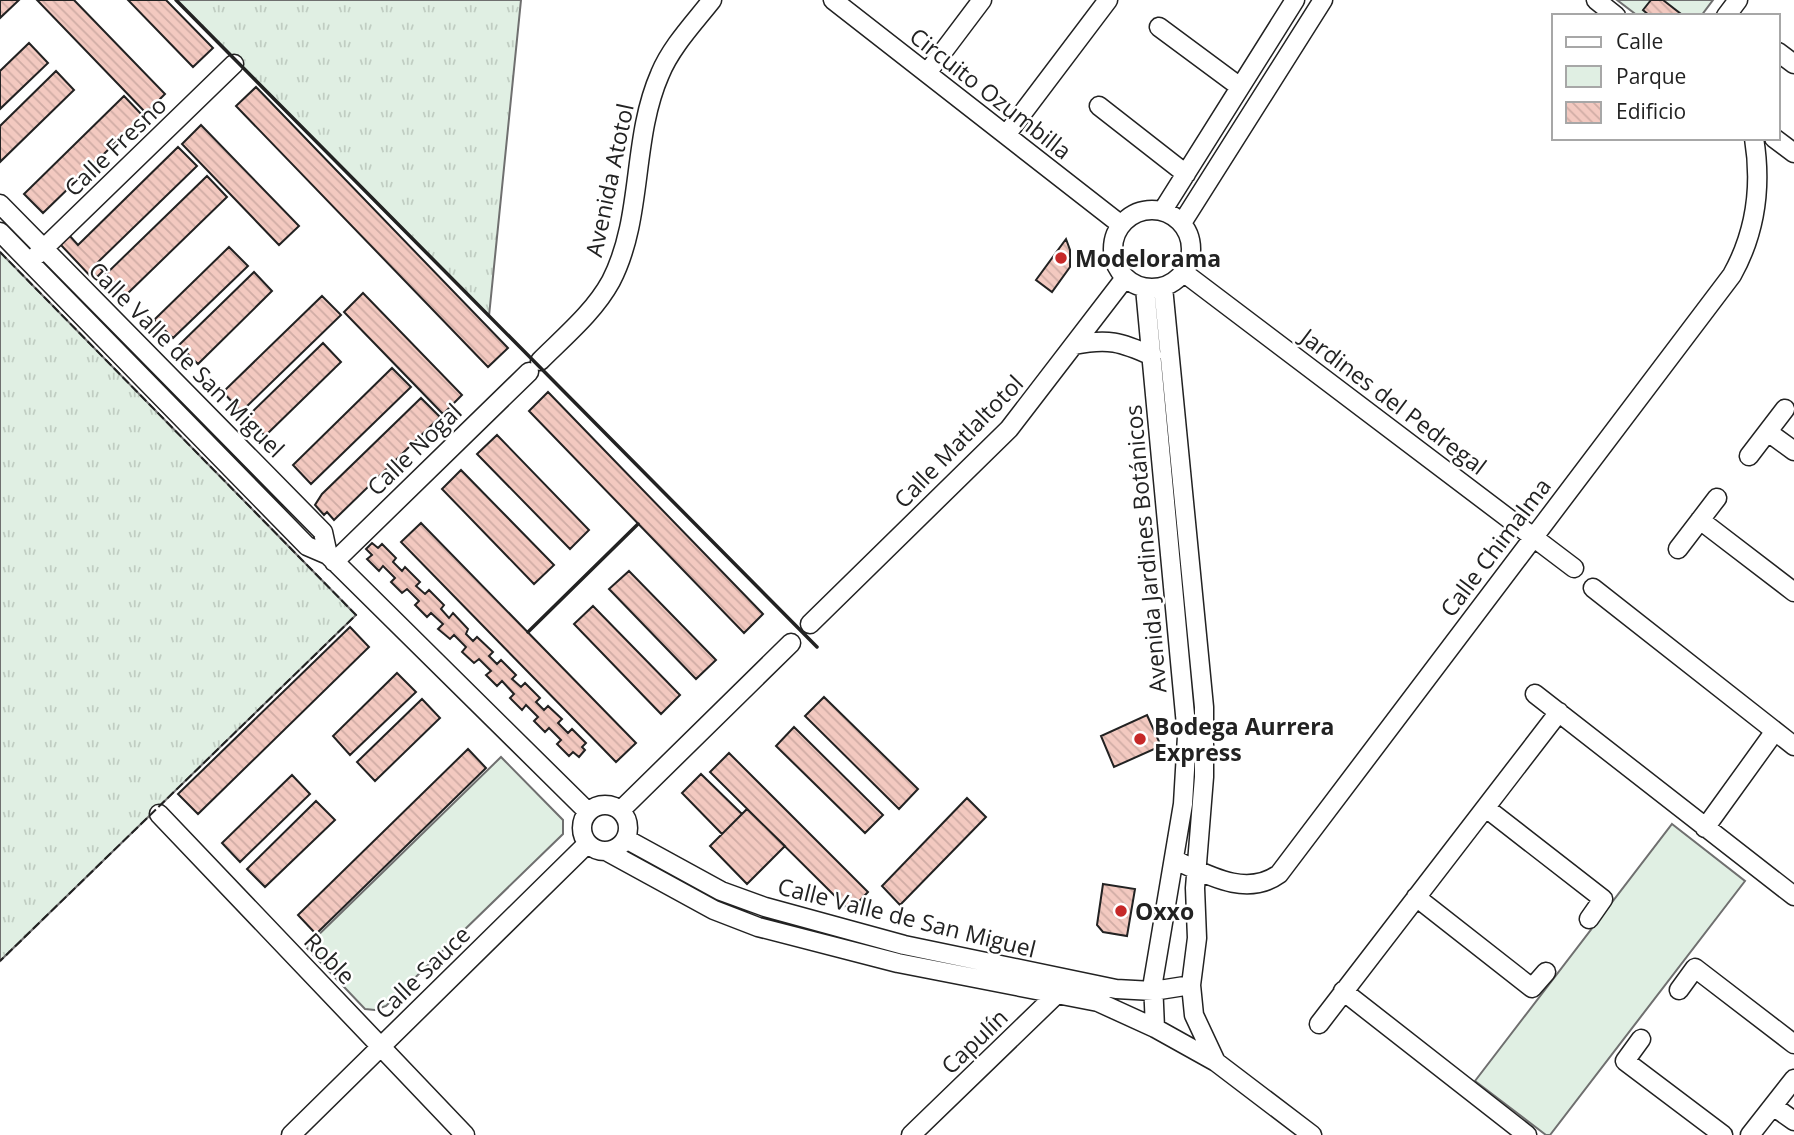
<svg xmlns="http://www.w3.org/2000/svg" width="1794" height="1135" viewBox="0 0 1794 1135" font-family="'Open Sans',sans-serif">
<defs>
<pattern id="grass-tufts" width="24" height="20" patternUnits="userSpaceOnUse" patternTransform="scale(1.75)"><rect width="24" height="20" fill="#e0efe3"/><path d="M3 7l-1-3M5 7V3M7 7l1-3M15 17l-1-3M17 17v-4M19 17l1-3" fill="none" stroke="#c0cdc2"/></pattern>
<pattern id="building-back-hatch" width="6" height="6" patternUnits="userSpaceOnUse" patternTransform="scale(1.75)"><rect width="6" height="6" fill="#f3c9c0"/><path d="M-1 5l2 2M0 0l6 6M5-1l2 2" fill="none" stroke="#d0aca5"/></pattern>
</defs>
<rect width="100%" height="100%" fill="#fff"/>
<path fill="url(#grass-tufts)" stroke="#6f6f6f" stroke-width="2" d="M176,0H521L489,316Z
M0,252L356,615L0,961Z"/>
<path fill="#e0efe3" stroke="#6f6f6f" stroke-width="2" d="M1617,0H1713L1701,16H1638Z
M501,757L563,820V834L386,1006L375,1010L365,1009L306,947Z
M1672,824L1745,881L1550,1135H1546L1475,1081Z"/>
<path fill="url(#building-back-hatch)" stroke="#222" stroke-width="2" d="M0,0H19L0,18Z
M37,0H74L165,94L146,113Z
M128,0H166L213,48L193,67Z
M1651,0H1663L1681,14L1650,16L1643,10Z
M29,43L48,63L0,109V71Z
M56,71L74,90L0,162V126Z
M256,87L508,348L488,367L236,106Z
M124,96L143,116L43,213L24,194Z
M201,125L299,226L279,245L182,144Z
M178,147L197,166L96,264L103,271L94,280L60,244L69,235L78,245Z
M207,176L227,197L126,295L106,274Z
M1066,239L1070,250V267L1052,292L1036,280Z
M229,247L248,266L173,338L154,320Z
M254,272L272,291L198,364L179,345Z
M363,293L462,395L443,414L344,312Z
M322,296L341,315L241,412L223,392Z
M323,343L341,362L265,436L247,417Z
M392,368L411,387L311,484L293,465Z
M548,392L763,614L744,633L529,411Z
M421,398L440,417L334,520L327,512L324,515L315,505L322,494Z
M497,435L589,530L570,549L477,454Z
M461,470L554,565L534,584L442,489Z
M421,523L636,743L616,762L401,542Z
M372,543L378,548L382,544L396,558L393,562L402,571L405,567L420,582L416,586L425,594L429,590L444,605L441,609L449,618L453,613L468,629L466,634L473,641L477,637L493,652L489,656L497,664L501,660L516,675L512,679L521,687L525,683L540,698L536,702L544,710L548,706L562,719L558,723L568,733L572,729L586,743L582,747L585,750L579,757L573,752L569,756L557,744L561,740L549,728L545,732L534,721L538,717L526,705L522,710L510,698L514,694L502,681L497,686L486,675L491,671L479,659L474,663L462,652L466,647L454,635L450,639L438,629L443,624L431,613L427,617L415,605L419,601L407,589L402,593L391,582L395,578L383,566L379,571L367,559L372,555L366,549Z
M629,571L716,660L696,679L609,589Z
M593,606L680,695L661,714L574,624Z
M350,627L369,647L198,814L178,794Z
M397,673L416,692L350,755L333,736Z
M824,697L918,789L899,809L805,716Z
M422,699L440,718L375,781L357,762Z
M1147,715L1161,746L1114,767L1101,736Z
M794,727L883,815L865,833L776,746Z
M468,749L486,768L316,934L298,915Z
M729,753L868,892L850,911L710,772Z
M701,774L742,814L722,834L682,793Z
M292,775L310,794L240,862L222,843Z
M967,798L986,817L900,905L882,886Z
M316,801L335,820L265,887L247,869Z
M747,809L785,846L747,884L710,846Z
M1103,884L1135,889L1127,936L1103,932L1097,925Z"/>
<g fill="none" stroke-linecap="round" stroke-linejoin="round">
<defs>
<path id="minor" d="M833,0L1120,224
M1596,0L1616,16
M1726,16L1738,0
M1159,27L1240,87
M1778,52L1794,64
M927,73L982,0
M1099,106L1186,174
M1006,135L1108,0
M1774,138L1794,153
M0,204L323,532L328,555
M1113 249a39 39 0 1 1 78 0a39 39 0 1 1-78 0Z
M1163,210L1295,0
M1182,223L1323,0
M0,232L307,546L328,555L587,811
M37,255L234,64
M1183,272L1574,568
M1163,287L1204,707V777L1195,888L1197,938L1191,985L1194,1015L1216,1062
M1145,288L1187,736L1183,804L1153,982L1155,1028L1216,1062L1312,1135
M1074,345C1108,338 1121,342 1152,356
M540,361C565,336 594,312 611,281C644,217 631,140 660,74C671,47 694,23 712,0
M1768,432L1794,451
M1749,456L1785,409
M1700,520L1794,592
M1678,549L1717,498
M334,562L529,372
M1593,588L1794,746
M810,624L1009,429L1125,278
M1535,694L1794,896
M582 828a23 23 0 1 1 46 0a23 23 0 1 1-46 0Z
M1486,808L1603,899L1589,919
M621,810L791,643
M159,814L465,1135
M1705,828L1775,731
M626,839L721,891L765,907L904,945L1116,989L1153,991L1191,985
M608,852L714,910L758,927L898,963L1098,1002L1155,1028
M1175,860C1206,874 1246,898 1279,874L1732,275C1756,232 1762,187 1754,138
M1416,897L1532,988L1546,972
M1679,990L1695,968L1794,1044
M1343,991L1527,1135
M1319,1024L1559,712
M1641,1039L1625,1061L1723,1135
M1773,1106L1794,1121
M291,1135L587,844
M911,1135L1062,989
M1750,1135L1794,1079"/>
</defs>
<use href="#minor" stroke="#222" stroke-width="21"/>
<use href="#minor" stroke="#fff" stroke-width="18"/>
<path stroke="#222" stroke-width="2" stroke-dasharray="9 3.5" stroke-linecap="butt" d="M0,252L356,615L0,961"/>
<path stroke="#222" stroke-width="3.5" d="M176,0L817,647
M528,632L638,524"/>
</g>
<g fill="#c62828" stroke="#fff" stroke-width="2.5">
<circle cx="1061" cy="258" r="7"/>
<circle cx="1140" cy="739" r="7"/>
<circle cx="1121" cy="911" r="7"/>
</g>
<g text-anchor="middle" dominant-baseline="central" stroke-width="5" stroke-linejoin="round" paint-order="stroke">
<g font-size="23" fill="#222" stroke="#fff">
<text transform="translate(991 93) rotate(38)">Circuito Ozumbilla</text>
<text transform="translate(115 146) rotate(-44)">Calle Fresno</text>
<text transform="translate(609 180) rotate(-78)">Avenida Atotol</text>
<text transform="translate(187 359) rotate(45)">Calle Valle de San Miguel</text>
<text transform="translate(1394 401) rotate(37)">Jardines del Pedregal</text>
<text transform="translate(958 441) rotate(-46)">Calle Matlaltotol</text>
<text transform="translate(414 449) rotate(-44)">Calle Nogal</text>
<text transform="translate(1495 547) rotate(-53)">Calle Chimalma</text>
<text transform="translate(1145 549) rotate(-95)">Avenida Jardines Botánicos</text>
<text transform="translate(907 917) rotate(14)">Calle Valle de San Miguel</text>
<text transform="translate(330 958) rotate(46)">Roble</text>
<text transform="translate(422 972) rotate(-44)">Calle Sauce</text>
<text transform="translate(974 1041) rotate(-44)">Capulín</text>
</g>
<g font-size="23" font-weight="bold" fill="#222" stroke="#fff" text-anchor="start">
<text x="1075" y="258">Modelorama</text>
<text x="1154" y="726">Bodega Aurrera<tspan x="1154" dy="26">Express</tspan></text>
<text x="1135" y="911">Oxxo</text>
</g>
</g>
<rect x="1552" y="14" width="228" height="126" fill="#ffffff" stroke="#a7a7a7" stroke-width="2"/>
<rect x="1566" y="37" width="35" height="10" fill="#ffffff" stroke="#a7a7a7" stroke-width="2"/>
<text x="1616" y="49" font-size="21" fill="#222222">Calle</text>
<rect x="1566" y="66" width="35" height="21" fill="#e0efe3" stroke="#a7a7a7" stroke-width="2"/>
<text x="1616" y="84" font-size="21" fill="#222222">Parque</text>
<rect x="1566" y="102" width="35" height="21" fill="url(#building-back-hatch)" stroke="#a7a7a7" stroke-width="2"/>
<text x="1616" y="119" font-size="21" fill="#222222">Edificio</text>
</svg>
